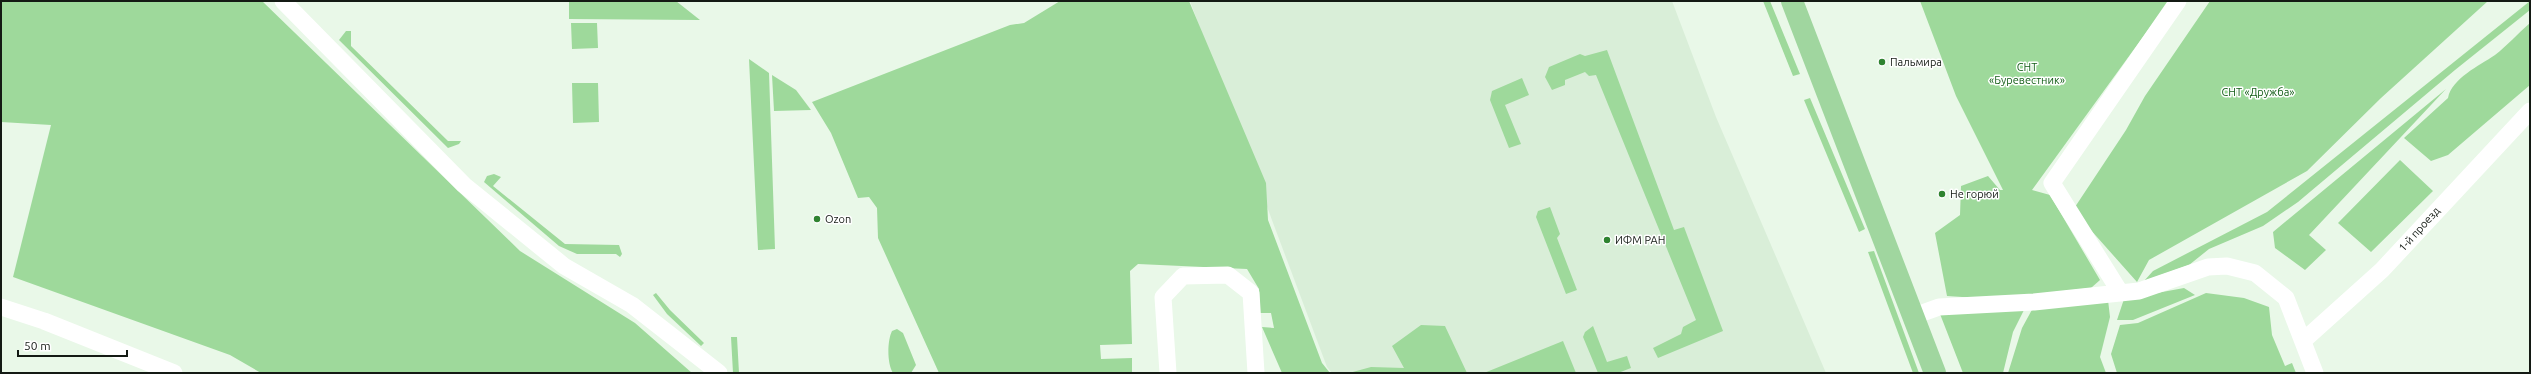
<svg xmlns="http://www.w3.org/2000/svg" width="2531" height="374" viewBox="0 0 2531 374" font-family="Ubuntu,sans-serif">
<rect width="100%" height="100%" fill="#e9f8e8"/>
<path fill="#d9eed8" d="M1190,1H1672L1716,117L1826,373H1332L1327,367Z"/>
<path fill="#9ed99b" d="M1,1H262L520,251L635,323L692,373H261L230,355L13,277L51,125L1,122Z
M569,1H676L700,20L569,19Z
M1060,1H1189L1266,183L1268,220L1322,363L1330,373H1282L1262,327L1274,328L1271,313H1260L1259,289L1247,269L1138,264L1130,271L1132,344L1100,345L1101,359L1132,358V373H939L878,238L877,208L869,197L858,198L831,133L812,102L1010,25L1024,23Z
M1763,1H1770L1800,74L1793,76Z
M1920,1H2169L2032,190L2050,195L2100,280L2091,288L1993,299L1947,296L1935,233L1960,215L1961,186L1988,176L2000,190H2003L1956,96Z
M2210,1H2488L2381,98L2307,171L2149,260L2137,282L2073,210L2126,130L2145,96Z
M2530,1V10L2455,70L2298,202L2263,226L2209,249L2189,265L2144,281L2153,271L2267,212Z
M571,23H597L598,48L572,49Z
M2530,23V85L2448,155L2431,161L2404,138L2448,98C2452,78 2479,66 2495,55C2507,46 2518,33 2530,23Z
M346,31H351V46L448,141H461L459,144L448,148L339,40Z
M1607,50L1674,230L1684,227L1723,331L1658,358L1653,348L1681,334L1683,327L1696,320L1596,75L1589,76L1585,72L1565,80V85L1552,90L1545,77L1549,67L1580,54L1585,56Z
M749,59L769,73L775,249L758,250Z
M772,75L796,90L811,110L774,111Z
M1522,78L1529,95L1505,105L1521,144L1509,148L1490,100L1492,91Z
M572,83H598L599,122L573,123Z
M2446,89L2309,235L2326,250L2305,270L2275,248L2273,232Z
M1810,98L1865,229L1859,232L1804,100Z
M2400,160L2433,191L2371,252L2338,223Z
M494,174L501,177L493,186L565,244L619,245L622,254L620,257L616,254H577L559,246L484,182L487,176Z
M1550,207L1560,234L1557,238L1577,290L1566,294L1536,217L1538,211Z
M1874,251L1919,373H1913L1868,252Z
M2184,288L2195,295L2133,320H2117L2124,299Z
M656,293L670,310L704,343L701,346L667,314L653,295Z
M2206,293L2244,298L2269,307L2272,335L2285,366L2292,363L2296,373H2117L2111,354L2120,325L2138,323Z
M2108,300L2110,317L2100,357L2106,373H2008L2022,328L2034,306Z
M2024,310L2013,332L2003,373H1963L1940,314Z
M1421,325L1445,326L1467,373H1349L1371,367L1404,368L1392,346Z
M1593,326L1607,362L1627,356L1631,368L1618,373H1598L1583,337L1585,332Z
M897,329L903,333L916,365L911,373H893C887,364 887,341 892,331Z
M731,337H737L739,373H733Z
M1563,341L1576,373H1484Z"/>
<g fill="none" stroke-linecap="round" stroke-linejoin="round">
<path stroke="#fff" stroke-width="17" d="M283,1L464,185L564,266L632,305L719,373
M2120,292L2052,183L2178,1
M1,307L44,321L174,373
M1914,316L1939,307L2034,302L2139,291L2208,267L2227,266L2255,273L2286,298L2315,373
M2303,341L2382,270L2530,111
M1168,373L1163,297L1183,276L1228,275L1251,293L1256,373"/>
<path stroke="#a0d69f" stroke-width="22" d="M1792,1L1935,373"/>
</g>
<g fill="#2f8330" stroke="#fff" stroke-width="1.5">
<circle cx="1882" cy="62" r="4"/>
<circle cx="1942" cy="194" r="4"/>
<circle cx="817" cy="219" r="4"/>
<circle cx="1607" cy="240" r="4"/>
</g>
<g text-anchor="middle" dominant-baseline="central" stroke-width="3" stroke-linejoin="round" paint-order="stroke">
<g font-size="11" fill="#141a14" stroke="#fff" text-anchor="start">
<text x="1890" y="62">Пальмира</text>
<text x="1950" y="194">Не горюй</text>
<text x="825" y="219">Ozon</text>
<text x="1615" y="240">ИФМ РАН</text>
</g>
<g font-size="11" fill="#115d15" stroke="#fff">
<text x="2027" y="67">СНТ<tspan x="2027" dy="13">«Буревестник»</tspan></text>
<text x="2258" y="92">СНТ «Дружба»</text>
</g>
<g font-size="11" fill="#141a14" stroke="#fff">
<text transform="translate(2419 229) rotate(-48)">1-й проезд</text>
</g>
</g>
<rect width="2531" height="374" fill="none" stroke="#141a14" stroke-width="4"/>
<path d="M18 350v6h109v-6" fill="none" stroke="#141a14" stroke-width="2"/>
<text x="24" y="350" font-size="12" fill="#141a14" stroke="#ffffff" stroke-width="3" paint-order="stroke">50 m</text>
</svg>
